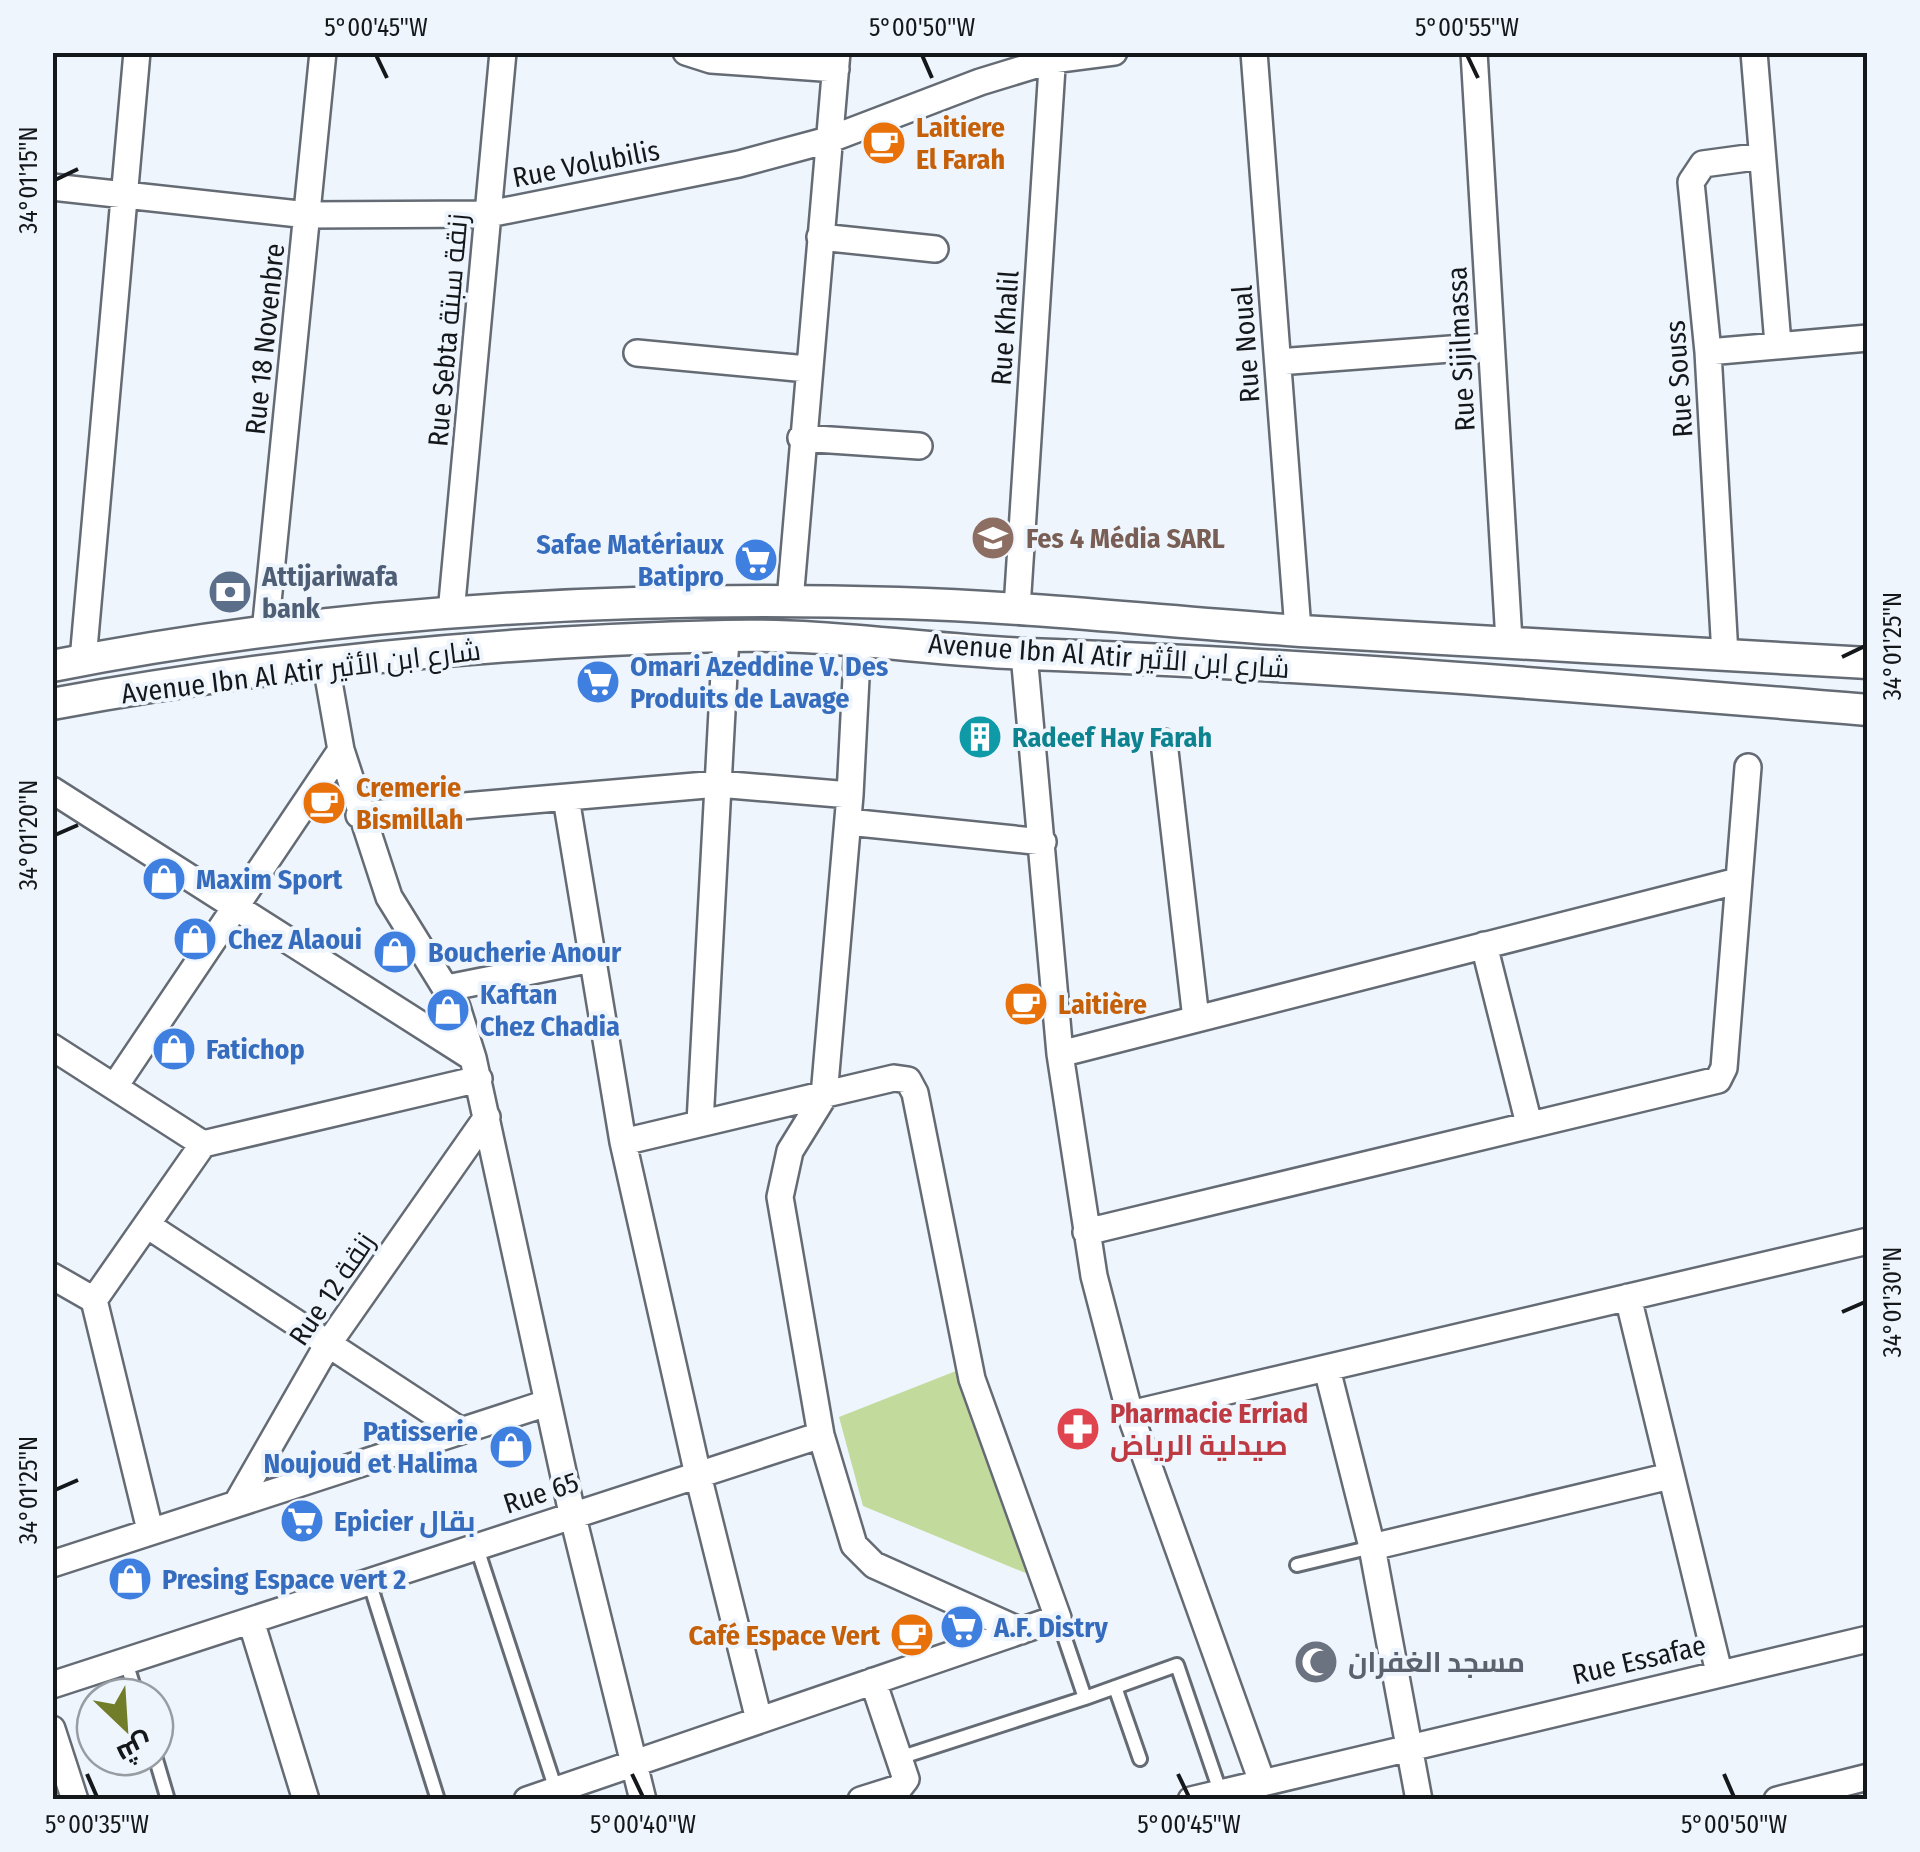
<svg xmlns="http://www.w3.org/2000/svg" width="1920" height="1852" viewBox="0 0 1920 1852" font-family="'Fira Sans Condensed',Cairo,sans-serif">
<rect width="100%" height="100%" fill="#eff5fd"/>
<path fill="#c2db9c" d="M961,1369L1028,1574L863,1506L839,1417Z"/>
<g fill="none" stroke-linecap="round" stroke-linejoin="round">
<defs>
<path id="service" d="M476,1545L556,1790
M1297,1565L1372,1547
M369,1581L438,1800
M126,1662L137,1697
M1115,1687L1140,1759
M1085,1698L1177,1665L1220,1791
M155,1756L168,1800
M899,1758L1085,1698L1058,1618"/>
<path id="minor" d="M686,52L711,60L836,69
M1254,52L1298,630
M1474,52L1509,641
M1754,52L1778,344
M52,187L308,215L489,214L739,164L828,140L980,82L1052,60L1114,52
M820,237L935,249
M1708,352L1868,338
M637,353L807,369
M1278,362L1490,346
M801,438L919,446
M790,601L837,52
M1017,608L1053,52
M451,613L503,52
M265,632L323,52
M858,639L850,795L824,1096L790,1151L780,1197L821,1435L854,1545L874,1565L1021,1631
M1024,654L1060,1054L1094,1276L1130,1414L1261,1779
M1725,655L1708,352L1691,182L1703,164L1762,156
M83,660L137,52
M326,665L341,750L389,897L457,1007L473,1058L572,1513L643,1800
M1164,742L1196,1019
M52,790L473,1058
M566,798L623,1142L698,1475L759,1720
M359,815L718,784L850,795
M848,822L1043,842
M1484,945L1529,1124
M447,988L592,959
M52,1047L203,1144
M1060,1054L1737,881
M115,1086L341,750
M700,1123L726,636
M147,1225L458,1429
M1086,1232L1718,1080L1724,1068L1748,767
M52,1276L94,1300L150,1530
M1628,1297L1719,1672
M94,1300L203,1144L479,1079
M1327,1369L1372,1547L1419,1800
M1130,1414L1868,1241
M238,1501L328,1344L487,1117
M1372,1547L1670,1476
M52,1564L547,1403
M251,1621L306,1800
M52,1685L821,1435
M52,1729L75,1800
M527,1800L1058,1618L972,1379L915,1093L908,1080L894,1078L623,1142
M861,1800L899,1788L906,1779L873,1681
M1191,1800L1868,1639
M1777,1800L1868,1777"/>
<path id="tertiary" d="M52,666C330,611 618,595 899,603C1034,607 1167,622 1301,631C1490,642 1679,652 1868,663
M52,704C273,663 502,641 726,636C827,633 927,650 1027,654C1308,664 1588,687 1868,710"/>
</defs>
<use href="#service" stroke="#656b74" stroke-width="18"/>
<use href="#minor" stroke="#656b74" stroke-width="30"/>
<use href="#tertiary" stroke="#656b74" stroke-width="35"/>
<use href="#service" stroke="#fff" stroke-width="12"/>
<use href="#minor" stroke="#fff" stroke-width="25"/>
<use href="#tertiary" stroke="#fff" stroke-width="30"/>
</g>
<path fill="none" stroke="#15181b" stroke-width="4" d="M376,55L387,78M922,55L932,78M1467,55L1478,78M55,180L78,169M1842,657L1865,646M55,835L78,825M1842,1312L1865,1302M55,1490L78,1480M87,1774L97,1797M632,1774L643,1797M1178,1774L1189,1797M1724,1774L1734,1797"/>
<defs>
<symbol id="cafe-disc" viewBox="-11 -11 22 22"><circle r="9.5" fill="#e8710a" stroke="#eff5fd"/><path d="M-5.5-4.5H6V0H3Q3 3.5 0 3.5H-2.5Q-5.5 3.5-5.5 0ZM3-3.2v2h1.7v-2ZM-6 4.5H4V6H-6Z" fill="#fff"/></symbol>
<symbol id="school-disc" viewBox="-11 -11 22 22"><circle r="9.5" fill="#8d6e63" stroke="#eff5fd"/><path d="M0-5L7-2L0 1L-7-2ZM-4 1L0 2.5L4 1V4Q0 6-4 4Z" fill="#fff"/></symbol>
<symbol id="supermarket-disc" viewBox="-11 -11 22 22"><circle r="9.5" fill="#3f7fe0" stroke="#eff5fd"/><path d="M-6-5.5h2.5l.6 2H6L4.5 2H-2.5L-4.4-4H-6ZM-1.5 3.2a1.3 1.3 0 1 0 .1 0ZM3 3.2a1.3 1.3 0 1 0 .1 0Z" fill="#fff"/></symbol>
<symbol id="bank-disc" viewBox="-11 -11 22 22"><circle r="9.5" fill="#5c6f8a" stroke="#eff5fd"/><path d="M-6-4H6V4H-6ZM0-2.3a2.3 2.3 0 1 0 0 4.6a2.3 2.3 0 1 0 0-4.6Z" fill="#fff"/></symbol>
<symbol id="building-disc" viewBox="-11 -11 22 22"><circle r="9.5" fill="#0f9aa8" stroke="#eff5fd"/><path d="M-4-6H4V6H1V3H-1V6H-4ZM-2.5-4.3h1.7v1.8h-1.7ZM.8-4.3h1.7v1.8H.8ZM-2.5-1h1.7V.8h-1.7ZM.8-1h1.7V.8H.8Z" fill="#fff"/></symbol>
<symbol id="shop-disc" viewBox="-11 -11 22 22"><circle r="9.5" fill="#3f7fe0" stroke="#eff5fd"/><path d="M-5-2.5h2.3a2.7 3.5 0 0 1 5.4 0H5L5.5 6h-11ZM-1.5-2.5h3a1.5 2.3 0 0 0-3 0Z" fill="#fff"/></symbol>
<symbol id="pharmacy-disc" viewBox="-11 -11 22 22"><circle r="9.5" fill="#e0444e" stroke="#eff5fd"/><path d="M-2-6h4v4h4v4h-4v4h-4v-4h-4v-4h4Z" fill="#fff"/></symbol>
<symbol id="mosque-disc" viewBox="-11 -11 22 22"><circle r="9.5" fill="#6b7280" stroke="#eff5fd"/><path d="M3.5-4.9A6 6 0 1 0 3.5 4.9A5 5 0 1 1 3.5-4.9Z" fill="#fff"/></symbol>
</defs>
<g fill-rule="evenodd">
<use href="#cafe-disc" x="859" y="118" width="50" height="50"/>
<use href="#school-disc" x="968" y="513" width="50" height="50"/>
<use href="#supermarket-disc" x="731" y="535" width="50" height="50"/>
<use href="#bank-disc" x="205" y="567" width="50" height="50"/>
<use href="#supermarket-disc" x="573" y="657" width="50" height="50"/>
<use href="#building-disc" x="955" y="712" width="50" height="50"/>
<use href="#cafe-disc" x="299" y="778" width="50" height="50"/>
<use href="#shop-disc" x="139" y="854" width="50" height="50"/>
<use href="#shop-disc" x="170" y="914" width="50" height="50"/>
<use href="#shop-disc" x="370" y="927" width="50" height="50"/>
<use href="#cafe-disc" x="1001" y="979" width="50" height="50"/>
<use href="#shop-disc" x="423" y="985" width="50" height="50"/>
<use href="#shop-disc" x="149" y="1024" width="50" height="50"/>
<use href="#pharmacy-disc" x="1053" y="1404" width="50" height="50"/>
<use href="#shop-disc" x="486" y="1422" width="50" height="50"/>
<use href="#supermarket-disc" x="277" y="1496" width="50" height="50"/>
<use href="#shop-disc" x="105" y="1554" width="50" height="50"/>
<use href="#supermarket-disc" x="937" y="1602" width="50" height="50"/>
<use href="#cafe-disc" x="887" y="1610" width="50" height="50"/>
<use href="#mosque-disc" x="1291" y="1637" width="50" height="50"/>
</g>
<g text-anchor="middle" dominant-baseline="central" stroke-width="8" stroke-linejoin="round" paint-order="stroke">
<g font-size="28" font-weight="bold" fill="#c56008" stroke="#eff5fd" text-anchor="start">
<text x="916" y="127">Laitiere<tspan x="916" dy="32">El Farah</tspan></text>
<text x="356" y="787">Cremerie<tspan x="356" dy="32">Bismillah</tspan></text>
<text x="1058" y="1004">Laitière</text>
<text x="880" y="1635" text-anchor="end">Café Espace Vert</text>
</g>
<g font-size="28" fill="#15181b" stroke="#eff5fd">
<text transform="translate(586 164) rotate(-11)">Rue Volubilis</text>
<text transform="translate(1005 328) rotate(-86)">Rue Khalil</text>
<text transform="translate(448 330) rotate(-85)">Rue Sebta زنقة سبتة</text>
<text transform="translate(265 339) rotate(-84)">Rue 18 Novenbre</text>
<text transform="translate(1246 344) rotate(-94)">Rue Noual</text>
<text transform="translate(1461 349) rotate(-93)">Rue Sijilmassa</text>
<text transform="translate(1679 379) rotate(-94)">Rue Souss</text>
<text transform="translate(1109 656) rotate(4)">Avenue Ibn Al Atir شارع ابن الأثير</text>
<text transform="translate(301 672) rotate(-7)">Avenue Ibn Al Atir شارع ابن الأثير</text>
<text transform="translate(332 1289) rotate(-56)">Rue 12 زنقة</text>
<text transform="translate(541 1493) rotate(-18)">Rue 65</text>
<text transform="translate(1639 1660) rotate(-13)">Rue Essafae</text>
</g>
<g font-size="28" font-weight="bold" fill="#785e54" stroke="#eff5fd" text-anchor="start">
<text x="1026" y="538">Fes 4 Média SARL</text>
</g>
<g font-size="28" font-weight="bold" fill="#366cbe" stroke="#eff5fd" text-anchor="start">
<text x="724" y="544" text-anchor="end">Safae Matériaux<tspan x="724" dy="32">Batipro</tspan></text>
<text x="630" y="666">Omari Azeddine V. Des<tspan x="630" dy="32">Produits de Lavage</tspan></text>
<text x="196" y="879">Maxim Sport</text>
<text x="228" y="939">Chez Alaoui</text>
<text x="428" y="952">Boucherie Anour</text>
<text x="480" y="994">Kaftan<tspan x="480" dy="32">Chez Chadia</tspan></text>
<text x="206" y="1049">Fatichop</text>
<text x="478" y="1431" text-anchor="end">Patisserie<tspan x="478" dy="32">Noujoud et Halima</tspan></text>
<text x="334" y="1521">Epicier بقال</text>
<text x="162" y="1579">Presing Espace vert 2</text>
<text x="994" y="1627">A.F. Distry</text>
</g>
<g font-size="28" font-weight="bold" fill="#4e5e75" stroke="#eff5fd" text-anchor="start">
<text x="262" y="576">Attijariwafa<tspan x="262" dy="32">bank</tspan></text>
</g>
<g font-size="28" font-weight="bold" fill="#0d838f" stroke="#eff5fd" text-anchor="start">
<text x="1012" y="737">Radeef Hay Farah</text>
</g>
<g font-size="28" font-weight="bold" fill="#be3a42" stroke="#eff5fd" text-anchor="start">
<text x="1110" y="1413">Pharmacie Erriad<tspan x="1110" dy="32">صيدلية الرياض</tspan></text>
</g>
<g font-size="28" font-weight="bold" fill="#5b616d" stroke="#eff5fd" text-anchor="start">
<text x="1348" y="1662">مسجد الغفران</text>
</g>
</g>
<rect width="1920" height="1852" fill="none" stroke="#eff5fd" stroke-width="110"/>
<g transform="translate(125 1727) rotate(155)"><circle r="48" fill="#eff5fd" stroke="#989da3" stroke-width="2.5"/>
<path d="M0-8L18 38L0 25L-18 38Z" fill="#727d2a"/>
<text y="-15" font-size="28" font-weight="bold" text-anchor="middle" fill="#15181b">ش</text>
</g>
<rect x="55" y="55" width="1810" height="1742" fill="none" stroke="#15181b" stroke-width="4"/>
<g font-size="25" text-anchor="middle" fill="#15181b">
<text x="376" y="36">5°00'45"W</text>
<text x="922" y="36">5°00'50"W</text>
<text x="1467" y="36">5°00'55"W</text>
<text transform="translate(28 180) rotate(-90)" y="9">34°01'15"N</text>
<text transform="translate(1892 646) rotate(-90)" y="9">34°01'25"N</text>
<text transform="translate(28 835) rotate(-90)" y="9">34°01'20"N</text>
<text transform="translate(1892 1302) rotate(-90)" y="9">34°01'30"N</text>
<text transform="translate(28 1490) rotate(-90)" y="9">34°01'25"N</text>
<text x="97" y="1833">5°00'35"W</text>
<text x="643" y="1833">5°00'40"W</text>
<text x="1189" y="1833">5°00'45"W</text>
<text x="1734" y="1833">5°00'50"W</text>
</g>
</svg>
